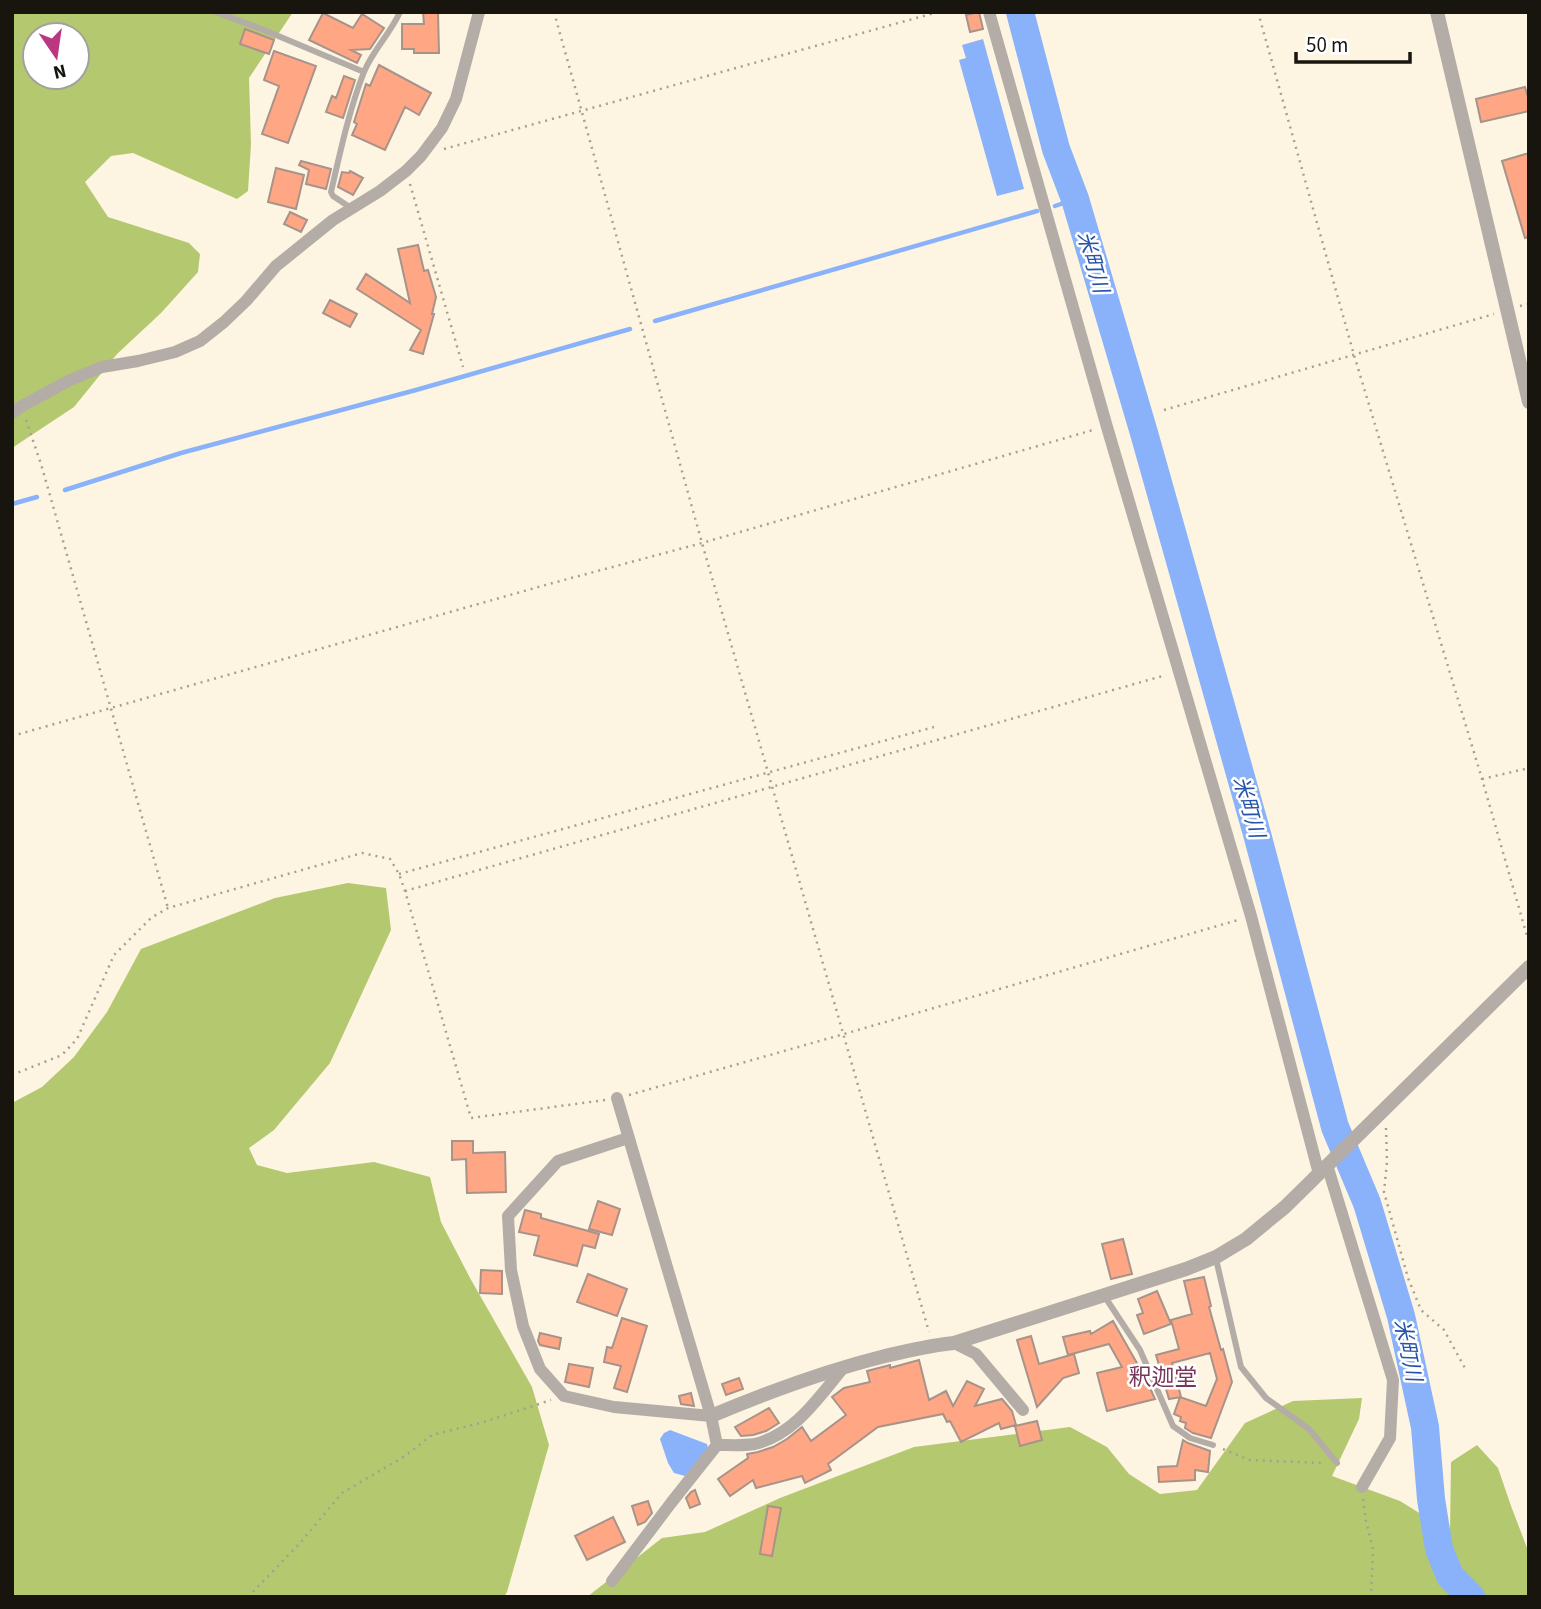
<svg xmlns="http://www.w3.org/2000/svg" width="1541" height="1609" viewBox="0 0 1541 1609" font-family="'Source Sans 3','Noto Sans JP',sans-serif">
<rect width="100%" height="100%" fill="#fdf5e1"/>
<path fill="#b4c870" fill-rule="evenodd" d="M12,12H293L249,78L251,144L248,191L237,199L133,153L111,156L85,182L108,217L189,243L200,254L198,272L161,313L117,354L74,407L12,448ZM35,35H77V77H35Z
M348,883L386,888L391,930L330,1063L274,1130L249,1148L257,1165L287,1173L374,1162L430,1177L441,1222L470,1278L532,1387L549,1445L507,1592L504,1597H12V1103L42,1087L74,1057L107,1012L141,949L275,898Z
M1362,1398L1359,1419L1332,1476L1400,1501L1450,1532L1451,1462L1477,1445L1498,1468L1511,1506L1529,1553V1597H587L662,1538L705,1532L780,1498L914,1447L1070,1427L1107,1447L1129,1474L1160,1494L1197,1490L1245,1423L1293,1401Z"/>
<path fill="#89b2fb" d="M983,39L1024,189L997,196L959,60L966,58L962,45Z
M670,1430L707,1444L708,1448L685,1476L674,1473L668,1463L660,1439L664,1433Z"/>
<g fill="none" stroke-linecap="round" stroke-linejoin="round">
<path stroke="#89b2fb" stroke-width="4.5" d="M1055,206L1075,199
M655,321L1037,211
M65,490L181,453L416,390L630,329
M12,504L37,497"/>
<path stroke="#89b2fb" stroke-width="28" d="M1020,12L1056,149L1075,199L1144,433L1257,834L1335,1127L1367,1203L1401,1316L1425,1427L1431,1499L1439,1549L1450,1576L1471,1597"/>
</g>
<path fill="#ffa784" stroke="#a8938b" stroke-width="2" d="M423,12H438L439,53H414V49H402V24H424Z
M979,12L983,29L970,32L966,15Z
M323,13L353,28L362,14L384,28L370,49L351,50L361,55L357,63L309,40Z
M245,29L274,40L269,54L240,44Z
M274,51L316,66L288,143L262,134L279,86L264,80Z
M379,65L431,93L419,115L405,107L385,150L352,135L357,124L354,122L366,84L370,86Z
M344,76L355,80L343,118L326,112L332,96L336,98Z
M1525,87L1529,101V111L1481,122L1476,99Z
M1529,153V237L1525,238L1502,161Z
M301,161L331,169L326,189L306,184L309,170L299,165Z
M276,168L304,175L296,209L268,202Z
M350,171L363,178L353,195L338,187L342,172L349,173Z
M290,212L307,220L301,232L284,224Z
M418,245L424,271L428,270L436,297L432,314H434L423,354L410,350L421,330L357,289L366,274L410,303L398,249Z
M330,300L357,314L350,327L323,313Z
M452,1141H473V1153L505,1152L506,1192L467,1193L466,1159L452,1160Z
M598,1201L620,1209L612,1235L589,1229Z
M525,1210L541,1214V1218L599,1234L595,1248L583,1245L577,1266L534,1255L539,1236L519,1232Z
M1123,1239L1132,1274L1111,1279L1102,1244Z
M481,1270L502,1271V1294L480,1293Z
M588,1274L627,1289L617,1316L577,1302Z
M1204,1277L1211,1306L1209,1307L1221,1350L1223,1349L1232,1382L1211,1438L1193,1433L1185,1428L1186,1423L1180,1421L1181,1417L1174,1414L1180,1397L1206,1406L1217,1379L1210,1353L1172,1363L1181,1397L1169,1399L1156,1355L1179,1349L1171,1320L1192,1314L1184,1281Z
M1157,1291L1171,1324L1144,1334L1137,1315L1143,1313L1138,1299Z
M622,1318L647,1326L627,1392L614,1388L621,1366L604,1362L607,1347L612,1348Z
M1113,1321L1146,1379L1155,1399L1107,1411L1097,1373L1122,1367L1109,1344L1068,1355L1063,1337L1090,1331L1091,1334Z
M540,1333L561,1338L559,1349L540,1345L538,1341Z
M1031,1336L1039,1364L1074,1354L1079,1373L1063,1378L1037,1407L1017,1340Z
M919,1360L929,1400L946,1391L953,1406L967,1381L984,1389L975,1406L1002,1399L1012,1411L1016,1425L1001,1429L999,1423L961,1442L950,1421L947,1422L943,1414L878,1427L828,1464L831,1470L805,1483L802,1476L756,1488L753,1480L730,1496L718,1479L748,1458L747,1454L758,1452L773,1447L787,1439L802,1427L811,1441L846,1415L832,1397L844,1388L870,1382L867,1371L890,1365V1368Z
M569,1364L593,1368L589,1387L565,1382Z
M739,1378L743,1389L726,1395L722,1384Z
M691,1393L694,1406L681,1404L679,1396Z
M769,1408L779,1423L766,1431L753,1435L741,1436L735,1427Z
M1037,1421L1042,1440L1020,1446L1015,1426Z
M1183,1440L1188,1443L1210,1451L1208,1472L1195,1470V1480L1159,1482L1158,1467L1177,1466Z
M695,1490L700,1504L690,1508L686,1498L691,1492Z
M648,1501L652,1513L645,1522L638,1525L632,1506Z
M768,1506L781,1508L772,1556L760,1554Z
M613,1517L625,1542L587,1560L575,1536Z"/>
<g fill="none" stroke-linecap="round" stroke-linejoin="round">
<path stroke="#a6a091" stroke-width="2.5" stroke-dasharray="2 5" stroke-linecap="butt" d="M554,12L702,543L929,1332
M1258,12L1354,355L1482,779L1529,943
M444,149L938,12
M410,184L463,367
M1520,306L1529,304
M1164,410L1494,314
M26,420L41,464L168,908
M12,736L549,584L702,543L1093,430
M1482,779L1529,768
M399,874L934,727
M405,891L1166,675
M12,1075L62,1055L77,1039L114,955L151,918L168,908L362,853L390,859L399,874L405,891L471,1118L605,1100
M629,1095L844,1034L1238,920
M1386,1128L1387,1162L1384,1192L1408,1278L1421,1310L1444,1330L1466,1370
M1223,1449L1249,1460L1322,1463
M1363,1499L1366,1521L1373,1549L1371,1597
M248,1597L301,1542L342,1493L405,1456L432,1435L484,1422L551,1400"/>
<path stroke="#b4aca6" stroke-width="6" d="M216,12L264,30L364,72
M351,208L333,196L331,192C340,153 349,110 364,72C373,50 390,34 400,12
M1216,1259L1241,1367L1266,1398L1309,1429L1337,1463
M1105,1297L1140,1350L1173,1426L1190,1438L1213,1445"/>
<path stroke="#b4aca6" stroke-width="12" d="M989,12L1107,427L1251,916L1319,1174
M12,413L22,406L70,380L102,367L138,361L175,352L200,341L224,322L246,301L276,266L333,220L380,191L406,171L421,156L442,128L456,99L479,12
M628,1138L558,1161L508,1216L511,1270L523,1326L540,1369L564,1396L614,1407L711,1416
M1327,1165L1393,1380L1390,1438L1362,1487
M954,1343L976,1354L1023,1410
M717,1445C729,1445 743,1446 755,1444C795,1434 819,1397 844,1367
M612,1581L671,1503L717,1445L711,1416L617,1098"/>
<path stroke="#b4aca6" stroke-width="14" d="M1437,12L1529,402
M711,1416C768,1392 825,1371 885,1356C908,1351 931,1345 954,1343L1186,1269L1216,1257L1246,1239L1285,1207L1529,967"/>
</g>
<g text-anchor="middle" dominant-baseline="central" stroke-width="5" stroke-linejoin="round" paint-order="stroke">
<g font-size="21" font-style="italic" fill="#2653a7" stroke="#fff">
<text transform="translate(1093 262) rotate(74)">米町川</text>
<text transform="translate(1249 807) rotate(74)">米町川</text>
<text transform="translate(1408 1350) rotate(78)">米町川</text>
</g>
<g font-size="23" fill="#783658" stroke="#fff">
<text x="1163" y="1377">釈迦堂</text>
</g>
</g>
<rect width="1541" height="1609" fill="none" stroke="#17150e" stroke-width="28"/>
<g transform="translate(56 56) rotate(167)"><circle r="33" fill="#ffffff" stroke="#a2a19f" stroke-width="2"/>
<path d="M0-5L12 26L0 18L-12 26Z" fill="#ba3881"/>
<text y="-10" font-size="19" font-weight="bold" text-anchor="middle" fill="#17150e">N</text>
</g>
<path d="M1296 52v10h114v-10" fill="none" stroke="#17150e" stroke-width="3.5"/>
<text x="1306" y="52" font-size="21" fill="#17150e" stroke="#ffffff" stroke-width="5" paint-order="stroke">50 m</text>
</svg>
